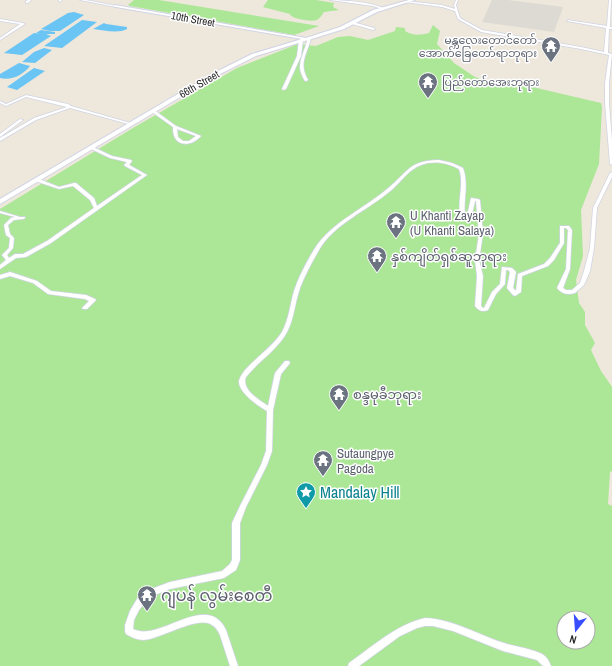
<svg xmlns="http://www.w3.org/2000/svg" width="612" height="666" viewBox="0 0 612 666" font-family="'Archivo Narrow','Noto Sans Myanmar',sans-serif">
<rect width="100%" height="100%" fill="#ede7dc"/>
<path fill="#abe796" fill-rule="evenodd" d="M134,0H159L319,26L294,35L130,6L128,5Z
M268,0H316L334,3L333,7L339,10L324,12C322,15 320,18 317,20C311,22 296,19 291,16L290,14L263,7Z
M433,25L440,31L437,44L454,63L475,77L497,84L528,86L601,103L602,107L599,164L581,210L583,256L576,280L579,303L585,312V325L595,343L591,350L601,371L612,387V471L610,472L608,504L612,506V666H0V209L133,128L237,68L298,44L316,46L338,37L350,36L368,40L395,31L396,27L405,28V31C413,36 420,35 429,33ZM564,618H588V642H564Z"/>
<path fill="#dddad3" d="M492,0H508L563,7L554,32L482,22Z"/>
<path fill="#6ac5f4" d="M74,12L84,15L60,31H50L41,29L68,13Z
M82,20L97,22L62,48L44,46Z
M104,23L106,24L127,27V29C117,34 104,30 93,29Z
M41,30L55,32V34H46L51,36L22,55L4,53L34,33L41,34L36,33Z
M44,48L52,50L35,63L22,62L34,52Z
M19,63L30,66C23,75 11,81 0,78V74Z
M34,68L45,71L17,90L7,87Z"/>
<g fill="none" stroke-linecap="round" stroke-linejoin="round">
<defs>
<path id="street" d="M28,0H31L28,3H26V1Z
M59,0H62L60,2L59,1Z
M80,0H86L117,6L116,7Z
M330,0C344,0 371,2 383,8L382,9L373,6Z
M456,0H458L456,5L460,18L482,30L581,47L604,52L606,28L567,21L568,20L607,26L609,0H611L610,27H612V29H609L608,53L612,54L609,83V103L612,140V165L610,164L605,103V83L609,55L581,49L481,32L458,19L455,11L442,7L405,2L406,1L442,5L455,9L454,5Z
M0,19L23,23L25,24L0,40V38L20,24L0,21Z
M353,22L374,28L375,29L373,30L352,24V22Z
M308,37L311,38C307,55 298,63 308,80L306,81H305C297,68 300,63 304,50C306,46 307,41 308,37Z
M301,39L303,40L301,56L286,89L283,90L282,89L297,56L299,40Z
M26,95L68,104L71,106L134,124L132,125L70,108L36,120L0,141V138L34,118L67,107L26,97L6,106L0,103V101L6,104Z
M152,110H154L176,126L201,136C190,148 172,147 173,127L152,112ZM177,129L196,136L189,141H183L178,137Z
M20,119L23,120L0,137V134Z
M91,147H93L112,156L131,160L132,161L129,165L147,175L51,243L26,257L16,258L0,269V265L6,260L2,255L9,248L10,238L6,235L4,225L11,218L15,217L0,213V211L20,217H25V218L23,219L14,220L8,225L10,234L14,238L13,248L7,255L9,258L15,254H23L47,241L94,208L90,200L73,186L59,189L35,181V179H39L59,187L74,183H76L94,198L97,206L142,175L125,166L124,165L127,162L110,158L91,149Z
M439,160L452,163L463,168C469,184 463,200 465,216H467L471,198L478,199L480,200L483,234L479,260L483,276L481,306L483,308H484L492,292L500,284L502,267L512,268L516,272L513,288L516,291L518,274L544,264L550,258L560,243V226H569L572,230L570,269L563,288L566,290H572L580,283L584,271L590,248L593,208L610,173L612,172V177L597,208L594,248L590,271L584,285L575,293C567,295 562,294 557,288L566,269L568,230L566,228H564V243L554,260L548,266L522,276L521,292L515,296L513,295L507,288L510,272L508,270H506L505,284L496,294L488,310C482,312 479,311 475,306L477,276L475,260L479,234L476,201H475L471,218H461C456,202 465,185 459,169C448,163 433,160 421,165C407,170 400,184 389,192C366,211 334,224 319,250C312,262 305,275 300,288C294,305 294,323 284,337C274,352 257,363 246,377C241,389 259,400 268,406L275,373L285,361H289L290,363L281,374L273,410L272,451L267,465L246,507L240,523V560L236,570L224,578L170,589L152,596L147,600L139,610L134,620L133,629C159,643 207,590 226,630L238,666H230L220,635C218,631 216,627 212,625C198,615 161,639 144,640C137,640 131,637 126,634L125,631V625L130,611L137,599L146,591L170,582L222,571L230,564L232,560V523L241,504L261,465L266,451L267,411C258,406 238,392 239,381C240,376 243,373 246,369C256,358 274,345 282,332C289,319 290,305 294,291C299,276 308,259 317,245C335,221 363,209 386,190C407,174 408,160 439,160Z
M10,272L37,281L51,291L86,295L95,299L96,300L87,309H83L82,308L89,301L85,299L48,294L33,283L10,276L0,279V275Z
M425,618C453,619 478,635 504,643C516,647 530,648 542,654C547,657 549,661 551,666H543L537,660L503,651L453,631L433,626H425L417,628L400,636L359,666H348L349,663C373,646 396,625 425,618Z"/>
<path id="secondary" d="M409,0H415L377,12L344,29L256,56L214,77L0,204V199L210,75L252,54L302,39L116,7H115V5L306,38L340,27L373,10Z"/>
</defs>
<use href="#street" stroke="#d1d4e4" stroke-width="1.5"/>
<use href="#secondary" stroke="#d1d4e4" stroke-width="2"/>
<use href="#street" fill="#fff" fill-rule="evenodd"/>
<use href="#secondary" fill="#fff" fill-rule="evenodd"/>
</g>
<defs>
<symbol id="temple-pin" viewBox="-11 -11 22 30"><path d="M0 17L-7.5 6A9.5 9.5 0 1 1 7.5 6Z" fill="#6b7280" stroke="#fff"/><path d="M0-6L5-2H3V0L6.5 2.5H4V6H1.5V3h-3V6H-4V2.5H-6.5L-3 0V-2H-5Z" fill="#fff"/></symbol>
<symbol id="sight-pin" viewBox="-11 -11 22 30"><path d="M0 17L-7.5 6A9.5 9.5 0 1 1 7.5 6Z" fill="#0f9aa8" stroke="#fff"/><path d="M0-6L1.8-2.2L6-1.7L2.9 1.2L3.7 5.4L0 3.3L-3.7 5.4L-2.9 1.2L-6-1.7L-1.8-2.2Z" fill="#fff"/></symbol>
</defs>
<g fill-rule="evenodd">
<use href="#temple-pin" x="540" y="35" width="22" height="30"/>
<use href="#temple-pin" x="417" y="71" width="22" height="30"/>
<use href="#temple-pin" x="385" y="211" width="22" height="30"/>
<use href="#temple-pin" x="366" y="245" width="22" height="30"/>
<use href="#temple-pin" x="328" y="383" width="22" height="30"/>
<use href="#temple-pin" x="312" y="449" width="22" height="30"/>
<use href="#sight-pin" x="295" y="481" width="22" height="30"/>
<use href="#temple-pin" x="136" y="584" width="22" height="30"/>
</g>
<g text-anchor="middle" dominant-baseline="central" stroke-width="3" stroke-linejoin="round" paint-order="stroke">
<g font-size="11" fill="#2b2b2b" stroke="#fff">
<text transform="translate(193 19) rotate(10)">10th Street</text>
<text transform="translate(199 84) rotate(-30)">66th Street</text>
</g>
<g font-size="11" fill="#5b616d" stroke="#fff" text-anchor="end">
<text x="537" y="40">မန္တ‌လေးတောင်တော်<tspan x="537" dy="13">အောက်ခြေတော်ရာဘုရား‌</tspan></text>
<text x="442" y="82" text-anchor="start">ပြည်တော်အေးဘုရား</text>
</g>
<g font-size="13" fill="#5b616d" stroke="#fff" text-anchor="start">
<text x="410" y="215">U Khanti Zayap<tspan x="410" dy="15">(U Khanti Salaya)</tspan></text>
<text x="391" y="256">နှစ်ကျိတ်ရှစ်ဆူဘုရား</text>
<text x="353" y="394">စန္ဒမုခီဘုရား</text>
<text x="337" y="453">Sutaungpye<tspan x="337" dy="15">Pagoda</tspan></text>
</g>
<g font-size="16" fill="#0d838f" stroke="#fff" text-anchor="start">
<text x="320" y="492">Mandalay Hill</text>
</g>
<g font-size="16" fill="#5b616d" stroke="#fff" text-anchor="start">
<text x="161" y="595">ဂျပန် လွမ်းစေတီ</text>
</g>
</g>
<g transform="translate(576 630) rotate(197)"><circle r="19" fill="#ffffff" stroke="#aaaaaa"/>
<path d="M0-3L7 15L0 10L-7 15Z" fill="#384eff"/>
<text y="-6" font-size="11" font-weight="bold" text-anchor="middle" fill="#2b2b2b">N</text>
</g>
</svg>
